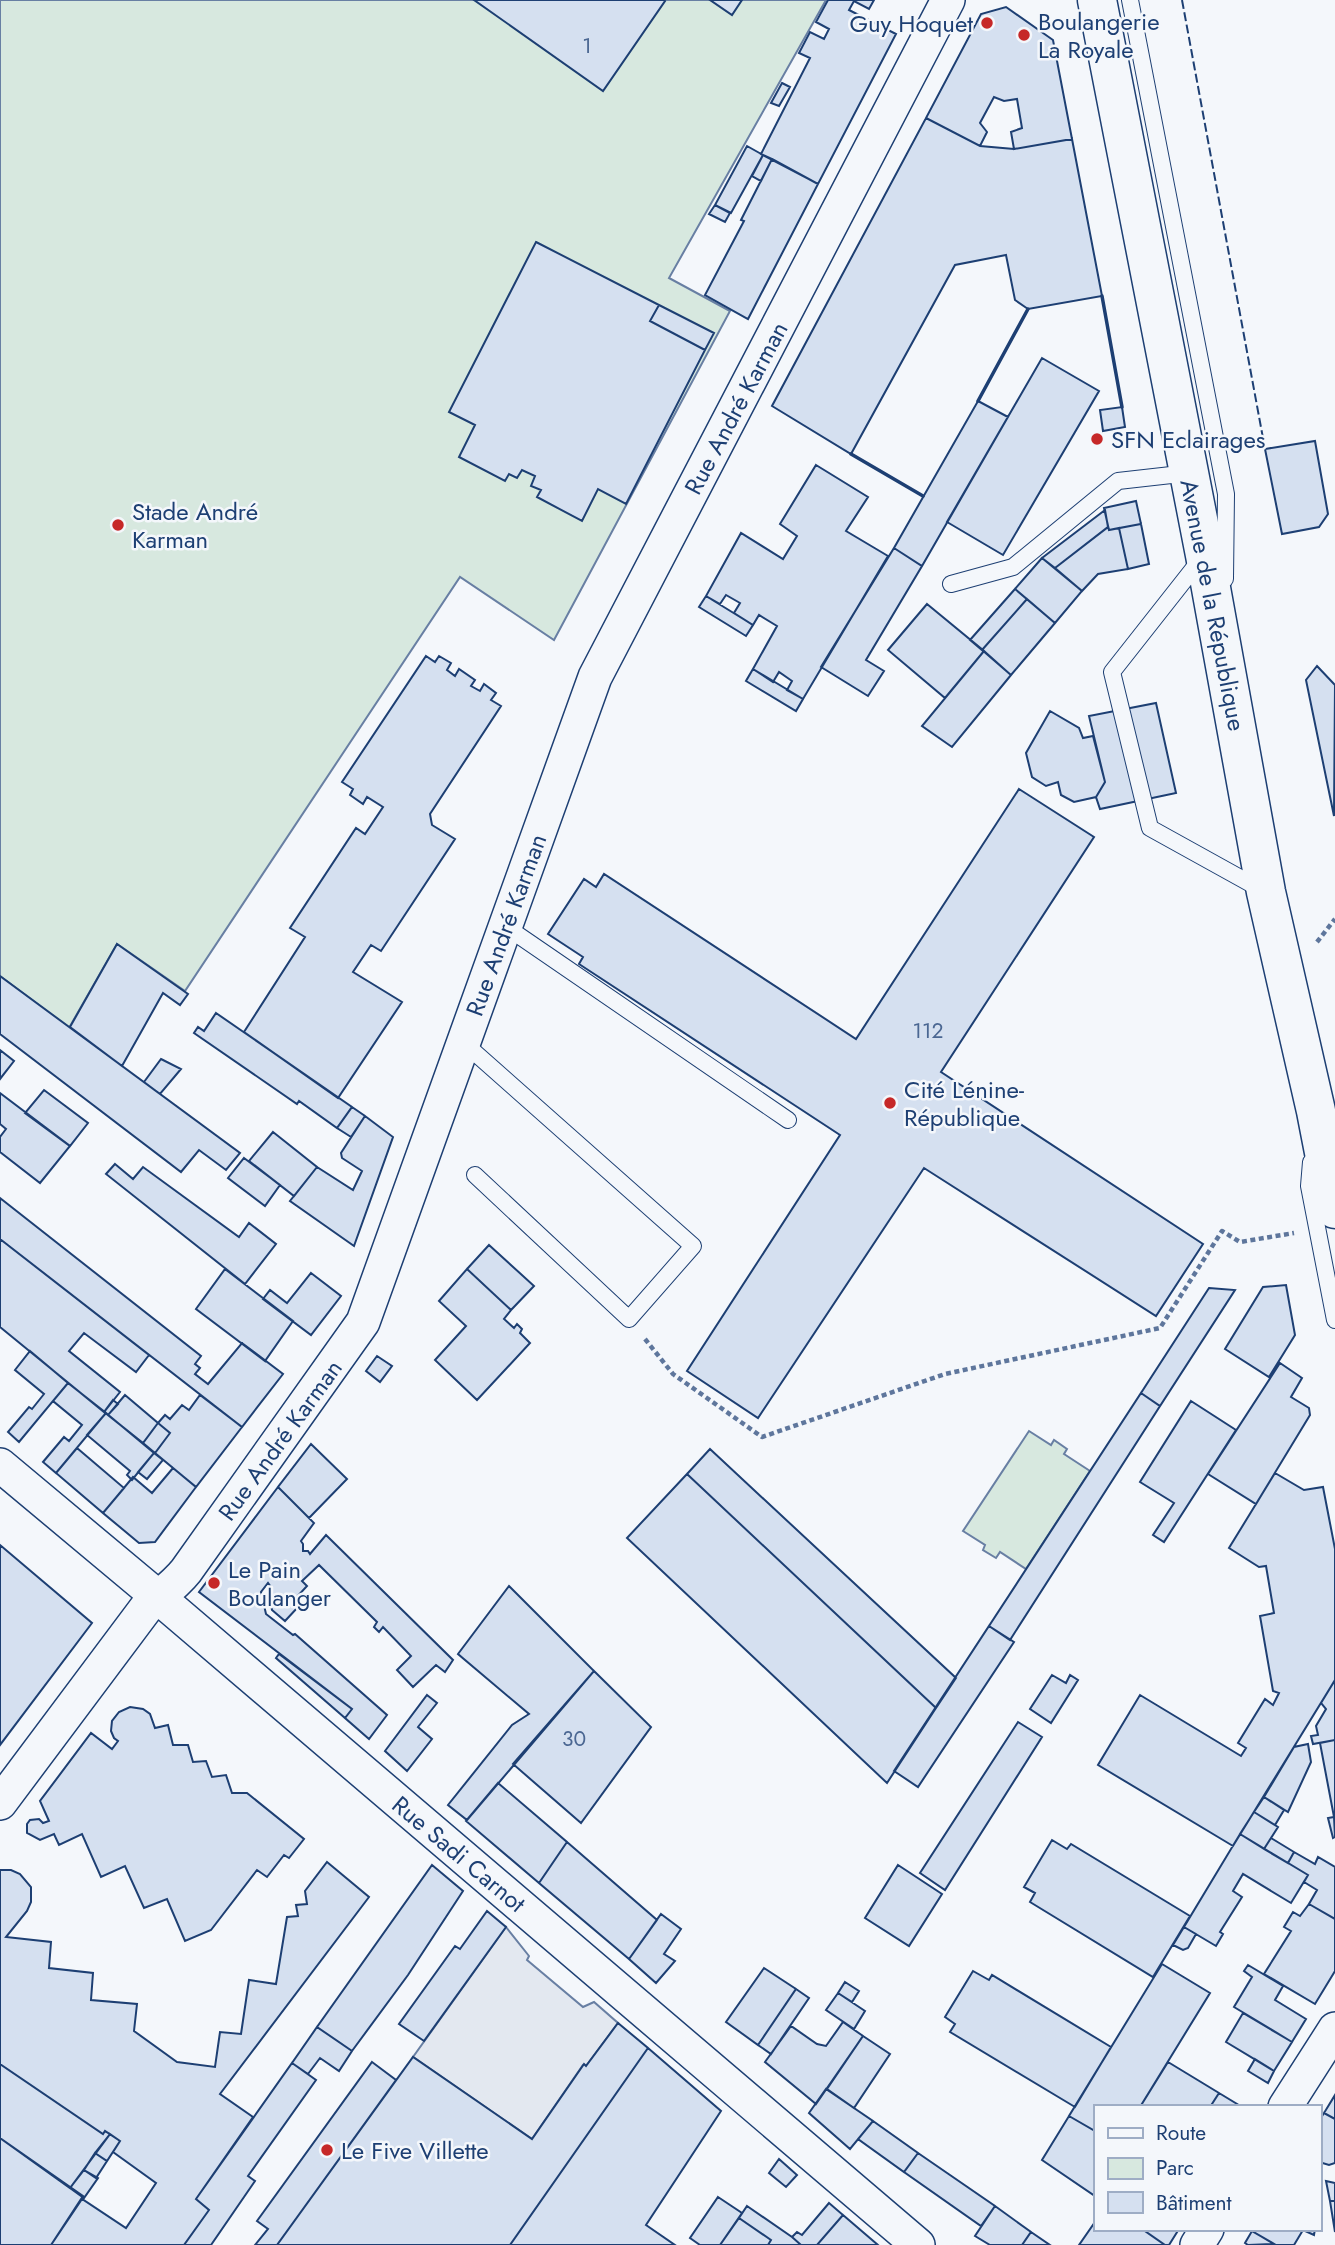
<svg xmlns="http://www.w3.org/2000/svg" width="1335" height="2245" viewBox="0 0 1335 2245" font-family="Jost,sans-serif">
<rect width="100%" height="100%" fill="#f4f7fb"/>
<path fill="#d7e8df" stroke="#687fa3" stroke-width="2" d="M0,0H826L669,278L730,311L554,640L460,577L185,991L117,944L69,1028L0,976Z
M1029,1431L1051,1445L1054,1440L1067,1449L1064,1454L1090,1471L1026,1569L1000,1552L996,1558L983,1550L985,1545L963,1531Z"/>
<path fill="#e3e8f0" stroke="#687fa3" stroke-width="2" d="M506,1927L529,1956L527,1960L583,2007L594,2002L618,2023L586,2066L583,2065L532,2139L413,2057Z"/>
<path fill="#d5e0f0" stroke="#1d3f73" stroke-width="2" d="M474,0H664L665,1L603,91Z
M710,0H742L732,15Z
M828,0H874L869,9L854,1L849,10L896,34L818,184L761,154L810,58L799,53L810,32L824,39L829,29L816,22Z
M1006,7L1053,40L1072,139L1014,149L1011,132L1022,128L1017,99L1004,101L994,97L980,123L987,132L980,146L926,118L981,14Z
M782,83L790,87L779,106L771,103Z
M926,118L980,146L1014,149L1072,139L1102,296L1028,309L1015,300L1006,255L955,265L851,454L772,406Z
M747,146L763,155L731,213L715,205Z
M763,155L772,159L761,181L752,176Z
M772,159L818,184L748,319L705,295L744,221L741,220Z
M715,205L730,213L725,222L709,214Z
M536,242L659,305L650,321L705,350L626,504L598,489L582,521L537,497L541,490L531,486L535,476L522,470L517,478L509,474L505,481L459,457L475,425L449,412Z
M659,305L714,333L705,350L650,321Z
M1042,358L1099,391L1003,555L947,522Z
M978,401L1008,417L922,566L894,548Z
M1122,407L1125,427L1103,431L1100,410Z
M1315,441L1328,514L1319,527L1282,534L1265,449Z
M816,465L868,497L846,531L888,556L803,699L787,690L792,681L779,672L773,682L753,669L777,626L759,615L753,625L734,613L740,603L726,595L720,604L706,596L741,533L783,559L797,536L780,524Z
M1136,501L1141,524L1109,530L1104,508Z
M1105,510L1108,527L1055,568L1042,558Z
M1141,524L1149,564L1128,569L1119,528Z
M1108,527L1109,530L1119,528L1128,569L1098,574L1082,591L1055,568Z
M894,548L922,566L866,660L884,671L868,696L821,667Z
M1042,558L1082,591L1055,623L1015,589Z
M1015,589L1027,599L982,650L970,640Z
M706,596L753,625L746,636L699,607Z
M1027,599L1055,623L1011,675L982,650Z
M927,604L984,651L945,698L888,650Z
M984,651L1011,675L952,747L922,726Z
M426,656L435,662L439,656L451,663L447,670L455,676L459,669L475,680L471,686L480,691L484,684L496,693L491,700L501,706L430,814L432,825L455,839L381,951L371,945L353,972L402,1002L338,1098L244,1032L305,937L290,928L356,828L365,834L383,807L367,797L363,804L350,795L353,789L342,782Z
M1317,666L1335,685L1334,816L1306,680Z
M753,669L803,699L796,711L746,681Z
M1156,703L1176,793L1100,809L1096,797L1105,782L1089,716Z
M1050,711L1079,728L1083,738L1093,736L1105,782L1096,797L1074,802L1061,795L1058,782L1046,786L1032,777L1026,753Z
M1019,789L1094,837L941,1072L1203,1244L1156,1316L924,1168L758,1418L687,1371L840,1135L579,964L583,957L548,934L584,879L596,887L604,874L856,1039Z
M117,944L188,994L180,1005L163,993L122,1066L70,1027Z
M0,976L240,1153L226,1170L199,1150L181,1172L0,1034Z
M216,1013L352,1107L337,1128L299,1101L297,1104L194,1033L198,1027L204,1031Z
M0,1050L14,1061L0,1079Z
M161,1059L181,1069L160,1094L144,1082Z
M44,1090L88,1123L70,1146L25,1113Z
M0,1093L70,1146L40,1183L0,1152V1137L6,1129L0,1124Z
M352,1107L365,1116L351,1137L337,1128Z
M365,1116L393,1137L354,1246L290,1201L317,1167L353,1190L362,1171L342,1158L341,1153Z
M273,1132L317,1167L294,1196L249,1161Z
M244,1158L280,1185L265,1206L228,1178Z
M115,1164L133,1179L143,1167L239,1237L249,1223L276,1244L245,1284L106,1174Z
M0,1198L201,1356L195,1364L200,1368L195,1374L208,1384L242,1343L283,1374L242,1427L0,1239Z
M0,1239L149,1355L136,1372L84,1333L69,1351L120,1392L104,1412L0,1327Z
M489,1245L534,1286L511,1310L467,1269Z
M225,1269L293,1321L265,1361L196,1309Z
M467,1269L511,1310L504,1319L514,1328L517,1324L522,1329L520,1333L530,1343L477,1400L435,1360L466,1326L439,1301Z
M311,1273L341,1296L311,1335L263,1299L270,1290L287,1303Z
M1286,1285L1295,1335L1269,1377L1225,1349L1263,1287Z
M1209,1288L1235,1290L1160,1406L1141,1393Z
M30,1351L68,1383L19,1442L8,1432L29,1407L32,1409L44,1394L15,1370Z
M377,1356L392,1366L380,1382L366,1371Z
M1280,1363L1302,1378L1291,1397L1309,1408L1310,1415L1256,1504L1208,1474Z
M68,1383L106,1413L56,1473L43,1462L64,1437L69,1441L82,1425L53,1401Z
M1141,1393L1160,1406L1010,1640L989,1626Z
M125,1395L158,1423L143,1443L108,1415Z
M200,1395L242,1427L196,1487L155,1453L170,1433L158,1423L165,1415L170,1419L182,1405L189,1410Z
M113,1400L118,1404L108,1415L104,1412Z
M1191,1401L1236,1430L1164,1542L1153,1535L1174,1503L1140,1482Z
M106,1413L154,1453L132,1480L127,1475L130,1471L87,1435Z
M158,1423L170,1433L155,1453L143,1443Z
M311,1444L347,1479L309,1518L278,1487Z
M77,1448L124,1488L103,1513L56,1473Z
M710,1449L956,1678L936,1708L687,1474Z
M154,1453L163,1460L147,1479L138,1472Z
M173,1468L196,1487L155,1542L139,1543L103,1513L133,1477L152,1493Z
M1275,1473L1304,1490L1323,1487L1335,1549V1680L1233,1846L1098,1765L1140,1695L1241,1756L1246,1748L1238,1743L1265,1699L1273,1705L1279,1693L1273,1691L1260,1616L1274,1613L1266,1566L1259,1567L1229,1548Z
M687,1474L936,1708L887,1783L627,1538Z
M278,1487L314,1523L301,1541L303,1544V1551H308L310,1554L326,1535L453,1660L445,1672L436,1665L413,1687L397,1670L411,1656L383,1627L379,1632L374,1627L377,1622L319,1565L302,1581L307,1586L294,1600L299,1606L285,1621L272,1610L268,1593L271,1587L268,1583L261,1592L266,1614L293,1635L295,1634L387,1715L369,1739L345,1718L352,1709L199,1592Z
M0,1545L92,1623L0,1745Z
M509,1586L594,1671L467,1820L448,1805L512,1725L529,1714L458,1654Z
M989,1626L1014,1642L918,1787L894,1771Z
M279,1654L352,1709L345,1718L276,1658Z
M594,1671L651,1727L581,1823L513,1764Z
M1052,1675L1066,1683L1070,1675L1078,1680L1051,1723L1030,1709Z
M1335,1680V1740L1313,1744L1311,1736L1318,1735L1316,1726L1326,1709L1321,1703Z
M427,1695L437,1703L418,1727L432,1739L407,1771L385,1751Z
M130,1707L143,1709L150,1714L155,1728L168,1725L173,1745H188L193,1762L206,1761L212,1777L226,1775L232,1793H247L304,1839L289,1858L284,1855L267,1877L257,1870L211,1930L185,1941L167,1899L144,1908L125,1866L101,1877L82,1834L59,1845L54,1834L40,1840L27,1833V1824L30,1820L39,1819L43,1823L49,1821L40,1801L91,1733L112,1749L118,1741L114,1738L111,1731L112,1721L119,1712Z
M1018,1722L1042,1737L945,1890L920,1873Z
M1335,1740V1817H1334L1320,1743Z
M1308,1744L1311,1762L1288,1812L1264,1797L1294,1747Z
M498,1783L567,1842L539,1883L466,1821Z
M1264,1797L1284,1810L1275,1825L1254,1812Z
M1254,1812L1278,1827L1264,1849L1240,1834Z
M1334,1817L1335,1837L1333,1838L1328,1818Z
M1240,1834L1308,1875L1291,1903L1243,1874L1233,1891L1242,1897L1220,1932L1223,1934L1216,1946L1184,1927Z
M1271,1838L1294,1852L1288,1863L1264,1849Z
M1052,1840L1067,1849L1071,1844L1190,1916L1153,1977L1030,1902L1035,1893L1024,1887Z
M567,1842L657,1920L629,1959L539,1883Z
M1294,1852L1315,1864L1318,1857L1335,1867V1919L1309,1904L1317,1890L1304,1882L1308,1875L1288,1863Z
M327,1862L369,1897L220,2094L253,2117L196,2199L209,2210L184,2245H51L82,2199L126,2228L156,2183L113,2152L120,2141L105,2131L103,2134L0,2064V1870H11L20,1874L31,1887V1902L27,1911L6,1937L51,1942L49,1968L93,1973L91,2000L137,2004L134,2031L177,2062L215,2067L220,2032L241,2034L249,1980L276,1984L287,1917L298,1916L296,1905L307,1904L305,1891Z
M432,1865L463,1891L408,1975L352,2051L317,2027Z
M898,1865L942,1894L909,1946L865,1918Z
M1309,1904L1335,1919V1971L1315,2004L1264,1974L1291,1931L1284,1927L1293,1912L1300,1916Z
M487,1911L506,1927L424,2041L399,2024L455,1946L460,1949Z
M661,1914L681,1929L664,1954L675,1961L656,1983L629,1959Z
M1184,1927L1196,1934L1188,1948L1183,1950L1173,1945Z
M1162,1964L1210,1993L1140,2107H1095V2131L1069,2116Z
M1248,1965L1283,1986L1275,2000L1306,2019L1292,2042L1234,2007L1252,1977L1244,1971Z
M764,1968L796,1989L758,2045L726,2022Z
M973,1971L989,1980L992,1975L1111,2047L1075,2107L950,2032L955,2024L945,2017Z
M845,1982L859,1991L852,2002L838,1993Z
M796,1989L809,1998L771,2054L758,2045Z
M838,1993L865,2011L854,2029L826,2010Z
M1243,2013L1292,2042L1274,2071L1226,2042Z
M843,2022L863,2036L816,2104L765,2062L791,2026L817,2044L826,2046Z
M618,2023L648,2048L510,2245H277L413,2057L532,2139L584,2064L586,2066Z
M317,2027L352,2051L339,2071L320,2058L308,2074L292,2063Z
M863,2036L890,2054L854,2108L827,2089Z
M648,2048L721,2111L646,2225L675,2245H510Z
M1255,2059L1274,2071L1268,2083L1248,2071Z
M372,2062L396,2080L277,2245H255L268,2229L257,2221Z
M1168,2062L1219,2093L1210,2107H1140Z
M292,2063L316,2080L248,2176L255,2181L211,2245H184L209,2210L196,2199Z
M0,2064L103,2134L105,2131L110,2134L70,2188L0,2138Z
M826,2089L873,2121L850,2149L809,2113Z
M1219,2093L1242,2107H1210Z
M1335,2095V2119L1324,2113Z
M1324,2113L1335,2119V2163L1329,2165L1319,2162V2121Z
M1069,2116L1095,2131V2196L1042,2160Z
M873,2121L918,2153L904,2172L858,2139Z
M110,2134L120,2141L107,2161L95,2153Z
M0,2138L83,2196L51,2245H0Z
M95,2153L107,2161L96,2178L84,2170Z
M918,2153L995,2206L981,2226L904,2172Z
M779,2159L797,2175L786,2187L769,2173Z
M84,2170L98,2178L84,2198L70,2188Z
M1326,2181L1335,2183V2201H1330Z
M718,2197L742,2213L720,2245H700L690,2238Z
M1330,2201H1335V2232Z
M829,2203L843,2215L817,2245H801L792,2237L797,2232L802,2235Z
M747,2206L792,2237L801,2245H768L771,2240L739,2218Z
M995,2206L1031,2232L1022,2245H990L975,2236Z
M843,2215L878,2245H817Z
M739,2218L771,2240L768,2245H720Z
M1095,2222V2229H1142L1165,2245H1079Z
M1142,2229H1179L1169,2245H1165Z
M1253,2229H1315L1314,2235L1303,2230L1294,2245H1276L1252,2231Z
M1252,2231L1274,2244L1248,2245L1245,2243Z
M1031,2232L1050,2245H1022Z"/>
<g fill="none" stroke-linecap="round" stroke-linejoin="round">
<defs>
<path id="lane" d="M1130,0L1226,494L1225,579
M1201,559L1112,672L1150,828L1262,890
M951,584L1013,567L1118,481L1189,473
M505,926L788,1120
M464,1043L693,1246L629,1319L475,1175
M1311,1162L1309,1186L1335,1320"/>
<path id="street" d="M0,1465L158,1597L918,2245
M0,1803L146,1608C160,1595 174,1586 186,1571L363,1322L595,677L948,0
M1285,2107L1335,2029
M1197,2245L1207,2229"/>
<path id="secondary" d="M1097,0L1205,555L1266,892L1316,1111L1335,1209"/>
</defs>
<use href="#lane" stroke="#1d3f73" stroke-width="18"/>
<use href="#street" stroke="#1d3f73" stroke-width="36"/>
<use href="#secondary" stroke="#1d3f73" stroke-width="41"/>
<path stroke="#5e769c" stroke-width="4.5" stroke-dasharray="5 3.5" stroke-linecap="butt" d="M1317,942L1335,919
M645,1339L673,1374L762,1437L945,1374L1160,1328L1222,1231L1240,1242L1294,1233"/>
<use href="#lane" stroke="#f4f7fb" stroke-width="16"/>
<use href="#street" stroke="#f4f7fb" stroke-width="33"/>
<use href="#secondary" stroke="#f4f7fb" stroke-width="38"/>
<path stroke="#1d3f73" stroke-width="2" stroke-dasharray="9 3.5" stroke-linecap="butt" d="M1182,0L1265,449"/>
<path stroke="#1d3f73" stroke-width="3.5" d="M1102,296L1122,407
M978,401L1028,309
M851,454L923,496"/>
</g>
<g fill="#c62828" stroke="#f4f7fb" stroke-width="2.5">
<circle cx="987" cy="23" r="7"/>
<circle cx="1024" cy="35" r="7"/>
<circle cx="1097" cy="439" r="7"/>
<circle cx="118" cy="525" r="7"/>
<circle cx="890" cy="1103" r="7"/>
<circle cx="214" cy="1583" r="7"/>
<circle cx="327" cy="2150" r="7"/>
</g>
<g text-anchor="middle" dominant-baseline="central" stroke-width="5" stroke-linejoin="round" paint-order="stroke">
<g font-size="21" fill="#4b6792">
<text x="587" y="46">1</text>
<text x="928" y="1031">112</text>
<text x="574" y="1739">30</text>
</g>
<g font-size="24" fill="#1d3f73" stroke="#f4f7fb" text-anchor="start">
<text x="1038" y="21">Boulangerie<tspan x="1038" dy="28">La Royale</tspan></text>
<text x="973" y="23" text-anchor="end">Guy Hoquet</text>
<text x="1111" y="439">SFN Eclairages</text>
<text x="132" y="511">Stade André<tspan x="132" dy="28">Karman</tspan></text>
<text x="904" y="1089">Cité Lénine-<tspan x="904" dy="28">République</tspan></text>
<text x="228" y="1569">Le Pain<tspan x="228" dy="28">Boulanger</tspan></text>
<text x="341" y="2150">Le Five Villette</text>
</g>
<g font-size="24" fill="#1d3f73" stroke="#f4f7fb">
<text transform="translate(736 408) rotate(-62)">Rue André Karman</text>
<text transform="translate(1213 605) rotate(79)">Avenue de la République</text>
<text transform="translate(506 925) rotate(-70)">Rue André Karman</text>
<text transform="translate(280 1440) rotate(-54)">Rue André Karman</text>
<text transform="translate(459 1854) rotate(40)">Rue Sadi Carnot</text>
</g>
</g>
<rect x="1094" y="2105" width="228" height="126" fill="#f4f7fb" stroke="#9eadc5" stroke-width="2"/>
<rect x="1108" y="2128" width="35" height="10" fill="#f4f7fb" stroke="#9eadc5" stroke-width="2"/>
<text x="1156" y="2140" font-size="21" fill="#1d3f73">Route</text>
<rect x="1108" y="2158" width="35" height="21" fill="#d7e8df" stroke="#9eadc5" stroke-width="2"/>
<text x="1156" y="2175" font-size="21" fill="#1d3f73">Parc</text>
<rect x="1108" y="2192" width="35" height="21" fill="#d5e0f0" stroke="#9eadc5" stroke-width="2"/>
<text x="1156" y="2210" font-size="21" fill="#1d3f73">Bâtiment</text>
</svg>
